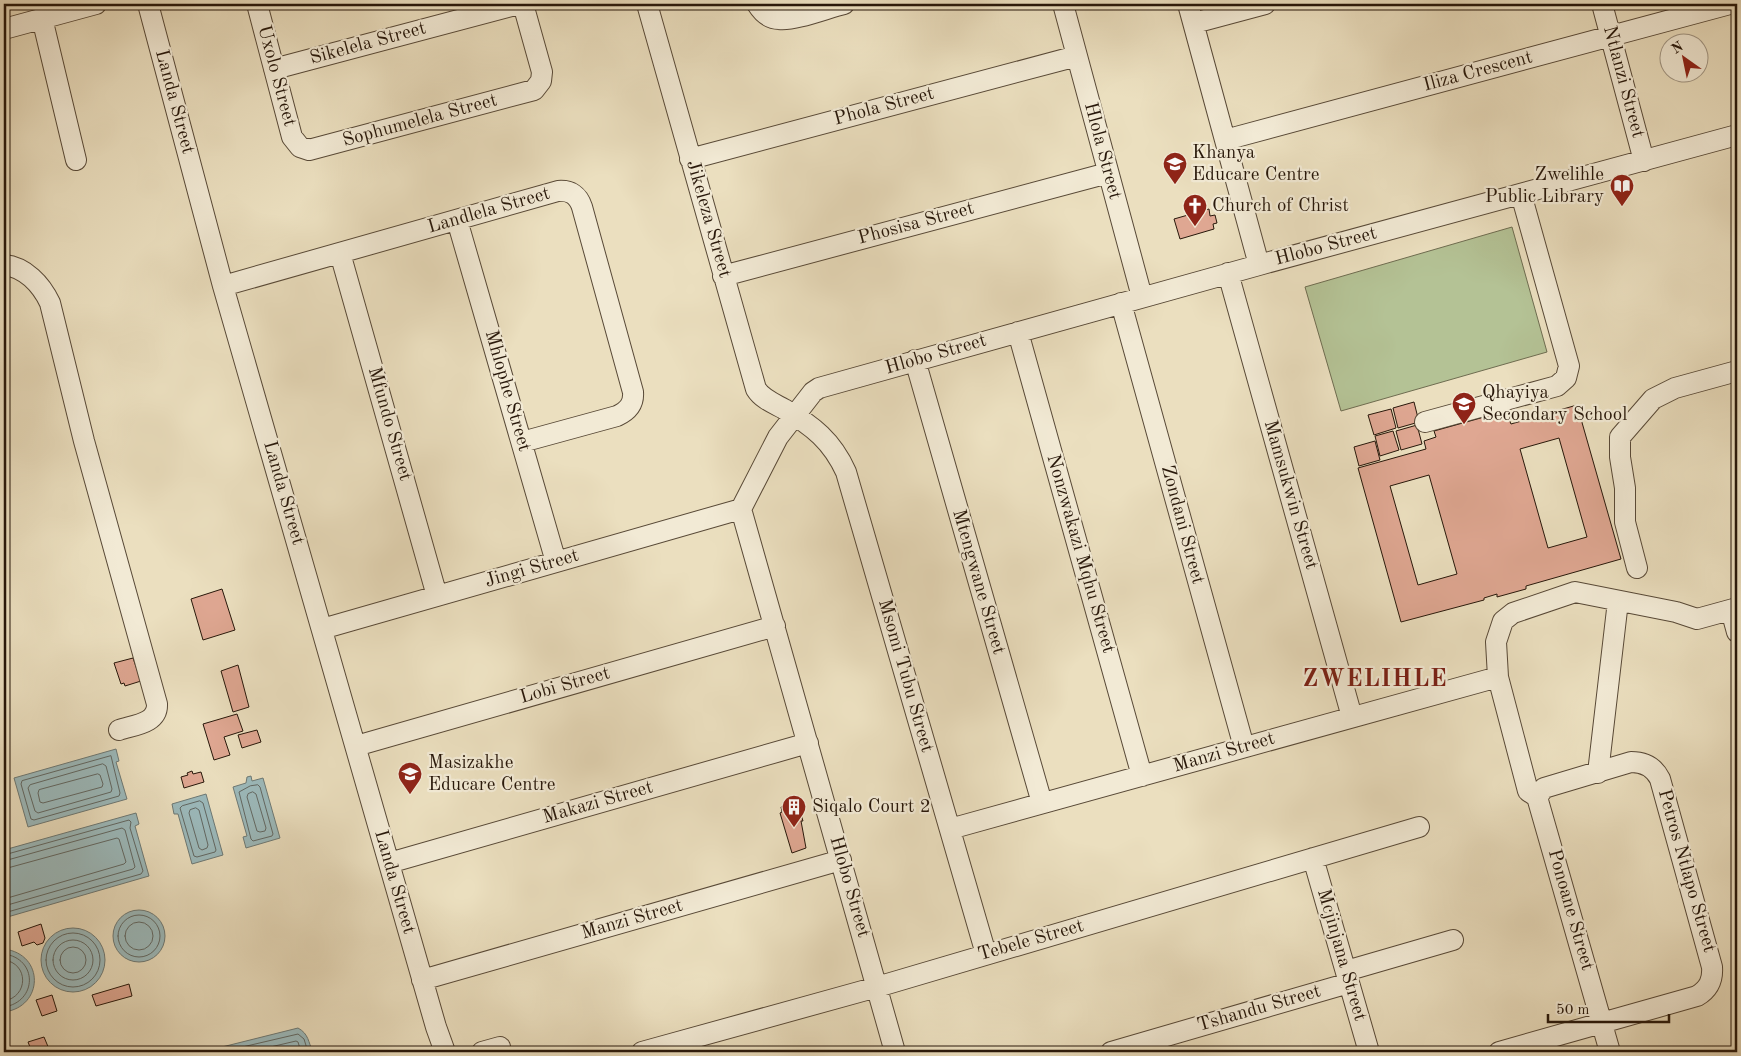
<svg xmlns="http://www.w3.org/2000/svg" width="1741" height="1056" viewBox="0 0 1741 1056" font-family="'Old Standard TT',serif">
<rect width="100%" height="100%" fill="#ebdfbf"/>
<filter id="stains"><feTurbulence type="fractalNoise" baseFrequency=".004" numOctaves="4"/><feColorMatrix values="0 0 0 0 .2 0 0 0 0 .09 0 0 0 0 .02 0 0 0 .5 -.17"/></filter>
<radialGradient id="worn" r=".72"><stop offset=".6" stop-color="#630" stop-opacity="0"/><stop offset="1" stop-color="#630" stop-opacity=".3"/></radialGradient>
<path fill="#b4c295" stroke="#6e6c50" d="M1512,227L1547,352L1341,411L1305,287Z"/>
<path fill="#9cbabc" stroke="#6d7975" d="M116,749L119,761L116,762L127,799L28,827L14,778Z
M251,776L252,781L263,778L280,838L246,848L243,837L247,836L233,787L246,783L247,777Z
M206,794L223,855L192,864L178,814H174L172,804Z
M136,813L139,824L135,826L149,876L4,918V850Z
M113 936a26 26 0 1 1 52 0a26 26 0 1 1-52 0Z
M41 960a32 32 0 1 1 64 0a32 32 0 1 1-64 0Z
M4,949C45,954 44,1007 4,1012Z
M298,1028C309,1034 308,1042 313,1052H206L210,1050Z"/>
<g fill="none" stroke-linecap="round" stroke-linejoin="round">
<path stroke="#626863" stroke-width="1" d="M111,756L120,793L119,796L34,820L31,819L21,784L22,781Z
M103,764L106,766L112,789L111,792L38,813L35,811L28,788L30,785Z
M98,774L100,775L103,784L102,787L43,803L40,802L38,793L39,790Z
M258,785L260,787L273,834L272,836L253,841L251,839L239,792L250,786Z
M253,792L256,794L266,828L265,831L260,832L257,831L247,797L248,794Z
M200,801L203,803L216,850L215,852L197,857L194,856L180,808L182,806Z
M196,808L199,810L208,845L207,848L202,850L199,848L189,813L190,810Z
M4,855L129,820L131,822L130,828L143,871L141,874L4,913
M4,861L122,828L125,830L135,867L133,869L4,906
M4,869L117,838L119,839L126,862L124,864L4,899
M118 936a21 21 0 1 1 42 0a21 21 0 1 1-42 0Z
M125 936a14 14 0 1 1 28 0a14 14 0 1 1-28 0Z
M46 960a27 27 0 1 1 54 0a27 27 0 1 1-54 0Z
M53 960a20 20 0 1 1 40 0a20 20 0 1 1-40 0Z
M60 960a13 13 0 1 1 26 0a13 13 0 1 1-26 0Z
M4,954C38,958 38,1002 4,1007
M4,960C29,963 29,997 4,1001
M221,1052L298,1034L304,1039L308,1052
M249,1052L296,1041L298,1042L301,1052"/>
</g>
<path fill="#dfa792" stroke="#27170a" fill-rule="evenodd" d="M1209,209L1210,216L1215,215L1217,223L1213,224L1214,229L1180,239L1174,219Z
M1414,402L1419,422L1398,428L1393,408Z
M1577,405L1621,559L1526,586V589L1497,597V594L1484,598V600L1401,622L1358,468L1426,449L1424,441L1436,437L1434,431L1495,414L1496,420L1508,417L1511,424ZM1559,438L1587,537L1548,548L1520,449ZM1429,475L1457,574L1418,585L1390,486Z
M1391,409L1396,428L1374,435L1368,415Z
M1417,425L1422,444L1401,450L1396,431Z
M1393,431L1399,450L1380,456L1375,436Z
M1375,441L1380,460L1359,466L1354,447Z
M222,589L235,630L203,640L191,599Z
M133,658L141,681L125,686L124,683L121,684L114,663Z
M238,665L249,707L233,712L221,671Z
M237,714L243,731L224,737L230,755L214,760L203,724Z
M257,730L261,742L242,748L238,735Z
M192,771L193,774L201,772L204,782L184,788L181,777L188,775L187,773Z
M797,802L803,821H801L806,848L792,853L780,813L782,812L781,807Z
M41,924L45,938L43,943L37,945L34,942L22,946L18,932Z
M129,984L132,996L96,1006L92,995Z
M52,995L57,1011L42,1016L36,1000Z
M44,1037L49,1049L40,1052H32L28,1042Z"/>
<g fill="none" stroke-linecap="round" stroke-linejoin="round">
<defs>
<path id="minor" d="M148,4L223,286L436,1027L445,1052
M257,4L292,137L300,147L309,150L534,90L541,81L542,72L523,4
M647,4L756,389C762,399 775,404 784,409C813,426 832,441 846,472L986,954
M757,4C762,12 769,19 779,19C795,21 827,8 844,4
M1063,4L1142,297
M1188,4L1259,265
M1602,4L1644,161
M42,18L76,160
M1194,23L1265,4
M4,29L96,4
M274,69L519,4
M1225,140L1730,4
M690,159L1077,56
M457,220L556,562
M340,253L437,596
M4,265C25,267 41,284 50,303L84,441L157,704C158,724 133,725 119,730
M1228,273L1352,717
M723,276L1108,173
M223,286L558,191C570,190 578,195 582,207L633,392C634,404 628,411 617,416L522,442
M1121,303L1244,747
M1018,332L1142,776
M915,360L1042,803
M1425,422L1557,386L1566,378L1569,366L1521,194
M1637,568L1625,522V488L1620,457V437L1653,399L1675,388L1737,371
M1731,610L1737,632
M322,629L741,509
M356,746L775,626
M1598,773L1618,601
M1537,797L1528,791L1498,677L1496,642L1503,621L1513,613L1575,592L1676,612L1697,619L1737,608
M1537,797L1610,1052
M950,829L1498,677
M1313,858L1369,1052
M389,863L808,743
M1346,971L1453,940
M422,980L841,860
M482,1052L500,1047
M642,1052L877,987L1419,827
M895,1052L741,509L778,437L813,392L819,388L1259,265L1737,135
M1111,1052L1349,983
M1499,1052L1697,996C1709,989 1713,980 1712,967L1660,779C1654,767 1644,762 1631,762L1544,788L1537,797"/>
</defs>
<use href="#minor" stroke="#584937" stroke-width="22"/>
<use href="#minor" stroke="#f2ead5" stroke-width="20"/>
</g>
<defs>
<symbol id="school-pin" viewBox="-11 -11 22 30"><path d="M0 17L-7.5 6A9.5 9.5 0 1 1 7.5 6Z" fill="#8f2418" stroke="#f2ead5"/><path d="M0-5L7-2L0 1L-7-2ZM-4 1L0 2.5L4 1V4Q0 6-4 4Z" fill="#fff"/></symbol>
<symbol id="library-pin" viewBox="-11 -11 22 30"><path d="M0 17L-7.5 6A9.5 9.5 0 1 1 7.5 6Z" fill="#8f2418" stroke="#f2ead5"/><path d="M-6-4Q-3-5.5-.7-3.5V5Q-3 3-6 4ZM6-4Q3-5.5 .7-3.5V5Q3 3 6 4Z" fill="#fff"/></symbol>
<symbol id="church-pin" viewBox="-11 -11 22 30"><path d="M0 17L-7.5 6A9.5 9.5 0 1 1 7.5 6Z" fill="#8f2418" stroke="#f2ead5"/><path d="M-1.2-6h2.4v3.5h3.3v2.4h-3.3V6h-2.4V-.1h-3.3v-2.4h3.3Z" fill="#fff"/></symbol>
<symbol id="building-pin" viewBox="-11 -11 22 30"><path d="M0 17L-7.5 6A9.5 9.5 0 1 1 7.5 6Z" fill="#8f2418" stroke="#f2ead5"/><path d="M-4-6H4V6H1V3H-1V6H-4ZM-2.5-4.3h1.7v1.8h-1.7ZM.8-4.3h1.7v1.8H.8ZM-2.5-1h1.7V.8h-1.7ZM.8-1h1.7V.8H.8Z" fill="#fff"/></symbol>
</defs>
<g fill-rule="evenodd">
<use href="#school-pin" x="1161" y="150" width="28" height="38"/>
<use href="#library-pin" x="1608" y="172" width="28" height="38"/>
<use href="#church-pin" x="1181" y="192" width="28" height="38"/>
<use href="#school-pin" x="1450" y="390" width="28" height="38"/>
<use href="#school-pin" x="396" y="760" width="28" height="38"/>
<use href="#building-pin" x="780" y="793" width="28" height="38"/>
</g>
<g text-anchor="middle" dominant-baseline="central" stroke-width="4.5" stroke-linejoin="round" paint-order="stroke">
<g font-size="19" fill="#27170a" stroke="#f2ead5">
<text transform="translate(368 44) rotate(-15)">Sikelela Street</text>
<text transform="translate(1478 72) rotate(-15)">Iliza Crescent</text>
<text transform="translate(276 76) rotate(75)">Uxolo Street</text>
<text transform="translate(1623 82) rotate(75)">Ntlanzi Street</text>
<text transform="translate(174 102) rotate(75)">Landa Street</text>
<text transform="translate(884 107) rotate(-15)">Phola Street</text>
<text transform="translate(420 121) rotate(-15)">Sophumelela Street</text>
<text transform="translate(1102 151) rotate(75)">Hlola Street</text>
<text transform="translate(489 211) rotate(-16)">Landlela Street</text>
<text transform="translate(708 219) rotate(74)">Jikeleza Street</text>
<text transform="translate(916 224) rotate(-15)">Phosisa Street</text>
<text transform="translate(1326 247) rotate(-15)">Hlobo Street</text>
<text transform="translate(936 355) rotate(-16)">Hlobo Street</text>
<text transform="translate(507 391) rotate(74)">Mhlophe Street</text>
<text transform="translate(389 424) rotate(74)">Mfundo Street</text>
<text transform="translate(283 493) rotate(74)">Landa Street</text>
<text transform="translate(1290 495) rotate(74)">Mamsukwin Street</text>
<text transform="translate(1182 525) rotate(75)">Zondani Street</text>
<text transform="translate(1080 554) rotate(74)">Nonzwakazi Mqhu Street</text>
<text transform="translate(532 569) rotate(-16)">Jingi Street</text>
<text transform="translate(978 582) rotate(74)">Mtengwane Street</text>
<text transform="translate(905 676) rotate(74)">Msomi Tubu Street</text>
<text transform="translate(565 686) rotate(-16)">Lobi Street</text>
<text transform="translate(1224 753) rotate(-16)">Manzi Street</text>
<text transform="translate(598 803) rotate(-16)">Makazi Street</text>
<text transform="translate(1686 871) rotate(74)">Petros Ntlapo Street</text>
<text transform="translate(394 882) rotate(74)">Landa Street</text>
<text transform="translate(849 887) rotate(74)">Hlobo Street</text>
<text transform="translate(1570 910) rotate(74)">Ponoane Street</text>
<text transform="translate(632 920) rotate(-16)">Manzi Street</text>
<text transform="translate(1031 941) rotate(-16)">Tebele Street</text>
<text transform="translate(1341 955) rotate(74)">Mcjinjana Street</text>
<text transform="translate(1259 1009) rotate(-16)">Tshandu Street</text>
</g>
<g font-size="19" fill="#27170a" stroke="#f2ead5" text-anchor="start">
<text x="1192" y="153">Khanya<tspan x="1192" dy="22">Educare Centre</tspan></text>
<text x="1604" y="175" text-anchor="end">Zwelihle<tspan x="1604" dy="22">Public Library</tspan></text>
<text x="1212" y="206">Church of Christ</text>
<text x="1482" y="393">Qhayiya<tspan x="1482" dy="22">Secondary School</tspan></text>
<text x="428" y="763">Masizakhe<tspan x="428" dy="22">Educare Centre</tspan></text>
<text x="812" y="807">Siqalo Court 2</text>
</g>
<g font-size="24" font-weight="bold" letter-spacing="1" fill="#7a1f14" stroke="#f2ead5">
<text x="1375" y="680">ZWELIHLE</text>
</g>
</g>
<rect width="1741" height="1056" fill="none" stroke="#ebdfbf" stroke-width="20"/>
<rect x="5" y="5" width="1731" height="1046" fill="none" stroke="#27170a" stroke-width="2.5"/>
<rect x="10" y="10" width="1721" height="1036" fill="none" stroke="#27170a"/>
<g transform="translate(1684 58) rotate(327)"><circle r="24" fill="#f2ead5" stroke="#a19684"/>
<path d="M0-4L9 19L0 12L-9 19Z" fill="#8f2418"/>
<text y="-8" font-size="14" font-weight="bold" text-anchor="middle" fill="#27170a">N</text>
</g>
<path d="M1548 1014v8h121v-8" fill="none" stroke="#27170a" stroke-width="2.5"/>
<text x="1556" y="1014" font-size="15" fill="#27170a" stroke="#f2ead5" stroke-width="4" paint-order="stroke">50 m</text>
<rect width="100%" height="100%" filter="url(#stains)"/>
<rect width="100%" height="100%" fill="url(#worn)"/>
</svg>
